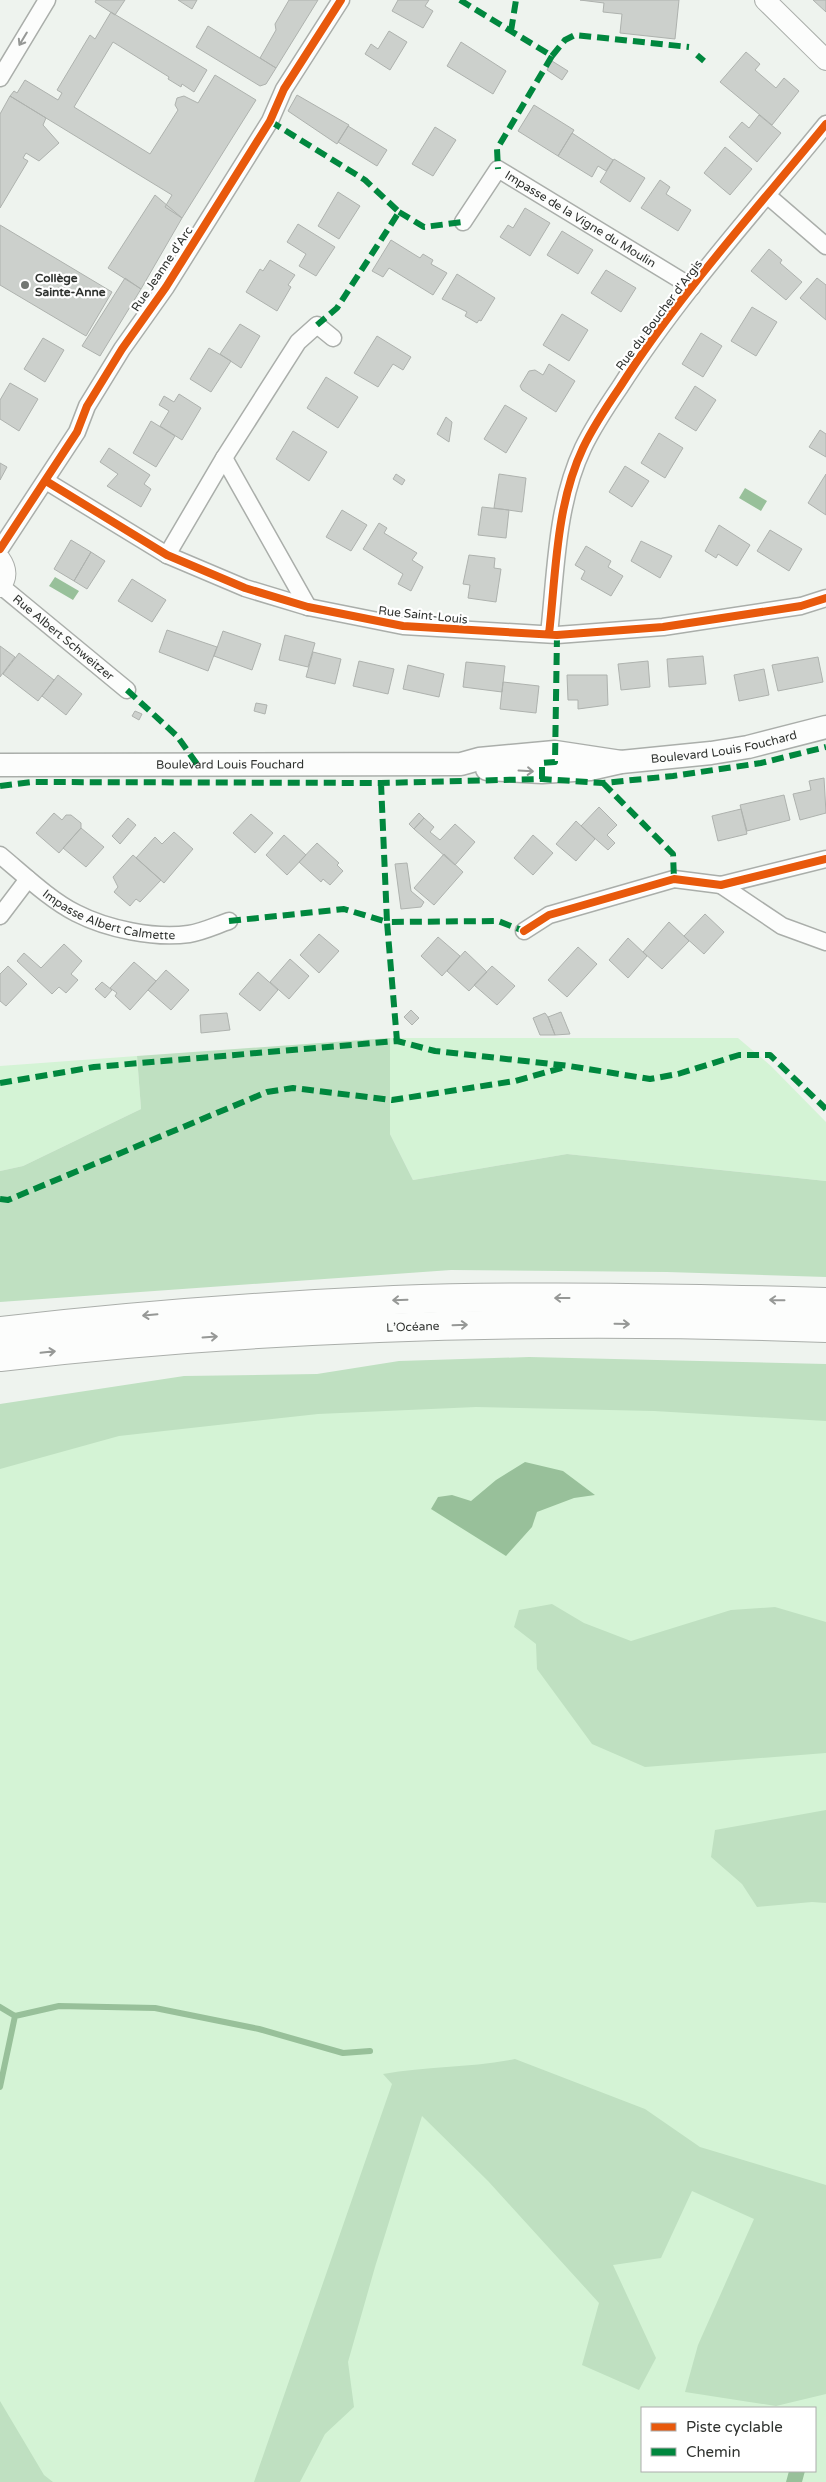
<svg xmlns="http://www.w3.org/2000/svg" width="826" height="2482" viewBox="0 0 826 2482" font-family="'Varela Round',sans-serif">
<rect width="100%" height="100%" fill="#eef3ee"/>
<path fill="#d4f3d5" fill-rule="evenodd" d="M390,1038H738L771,1066L826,1122V1181L567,1154L413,1180L390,1134Z
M137,1056L141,1109L23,1166L0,1171V1066Z
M826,1383V2482H0V1414ZM642,2408H815V2471H642Z"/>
<path fill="#bfe0c1" d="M390,1038V1134L413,1180L567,1154L826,1181V1277L667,1272L451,1270L0,1302V1171L23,1166L141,1109L137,1056Z
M529,1357L826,1364V1421L654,1411L476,1407L318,1414L119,1436L0,1469V1404L184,1376L317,1374L399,1361Z
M552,1604L584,1623L631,1641L731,1610L775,1607L826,1622V1753L645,1767L592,1744L537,1669L536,1644L514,1627L519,1610Z
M826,1810V1903L812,1902L757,1907L742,1884L711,1857L715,1830Z
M515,2059L645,2109L700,2147L826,2185V2394L776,2406L685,2392L698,2345L754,2219L692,2191L661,2258L613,2265L656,2358L639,2390L582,2365L599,2303L488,2181L422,2116L375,2267L348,2362L354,2407L325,2434L300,2482H254L392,2084L383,2074C427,2066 471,2068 515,2059Z
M0,2401L44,2475L53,2482H0Z"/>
<path fill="#98c09a" d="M745,488L767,501L761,511L739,498Z
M55,577L79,591L73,600L49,586Z
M525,1462L563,1471L595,1495L574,1498L537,1512L532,1527L506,1556L431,1509L438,1497L452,1495L471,1501L496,1480Z
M789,2471H805L802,2482H786Z"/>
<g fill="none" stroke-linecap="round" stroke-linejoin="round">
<path stroke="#98c09a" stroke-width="6" d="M0,2007L15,2016
M0,2087L15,2016L59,2006L155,2008L259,2029L343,2053L370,2051"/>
</g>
<path fill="#ccd0cc" stroke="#aeb2ae" d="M96,0H125L115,15L95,2Z
M178,0H197L192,9Z
M289,0H318L276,68L260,58L276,30L275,24Z
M398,0H429L425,6L433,11L423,28L392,11Z
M580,0H679L675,39L620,33L622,14L603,12L604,3Z
M813,0H826V12Z
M111,12L207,70L194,92L182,84L181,87L168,79L169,77L113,42L74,107L150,154L178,110L175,105L177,98L184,96L198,103L215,75L256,100L182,218L165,207L172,195L10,96L14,91L17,93L25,80L58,100L62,93L57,90L90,35L95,39Z
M208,26L276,68L266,84L260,86L196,47Z
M389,31L407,42L390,70L365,54L371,44L378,49Z
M461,42L506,71L493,94L447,66Z
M746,52L760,64L755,70L776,88L784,78L799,91L772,125L720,82Z
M552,61L568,71L562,80L547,70Z
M297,95L349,125L337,144L288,111Z
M10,96L46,118L43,125L59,143L39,161L26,153L23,158L28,161L0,208V114Z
M534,105L574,130L558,156L518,131Z
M759,115L781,133L757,162L729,137L742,122L749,128Z
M348,126L387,150L377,166L338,142Z
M435,127L456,140L433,176L412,164Z
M572,133L613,160L606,171L598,166L592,177L558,156Z
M725,147L752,169L730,195L704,173Z
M614,159L645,178L630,202L600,182Z
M660,180L670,187L666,194L691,210L678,231L641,208Z
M338,192L360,206L339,239L318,226Z
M155,195L182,218L141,289L108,268Z
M525,208L550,223L530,256L500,237L508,225L513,228Z
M298,224L335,247L316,276L299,266L306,254L287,242Z
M0,225L112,292L86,336L0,285Z
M562,231L593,250L578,274L547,255Z
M391,240L420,258L423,254L433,260L431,264L447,273L433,295L389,268L383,277L372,271Z
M769,249L782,260L780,263L802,282L786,300L751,271Z
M270,260L295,275L288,285L291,287L277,311L246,292L260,269L263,271Z
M606,270L636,288L621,312L591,293Z
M457,274L495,298L481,321L479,320L477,323L465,316L467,312L442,299Z
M125,278L141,289L100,356L82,346Z
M817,278L826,285V320L800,298Z
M752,307L777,322L756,356L731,341Z
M562,314L588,330L569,361L543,345Z
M240,324L260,336L241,368L220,354Z
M701,333L722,346L703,377L682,364Z
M377,336L411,357L403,370L393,364L378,387L354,373Z
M43,338L64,350L45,382L24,369Z
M209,348L231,361L211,392L190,379Z
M549,364L575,381L556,412L522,390L520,386L529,371L535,370L543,375Z
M326,377L358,397L338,428L307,408Z
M10,383L38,399L19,431L0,419V400Z
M695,386L716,400L696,431L675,418Z
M179,394L201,408L182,440L160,426L169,411L159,405L164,396L174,402Z
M505,405L527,418L506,453L484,439Z
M446,417L452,422L449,442L437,434Z
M151,421L175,436L156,467L133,453Z
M820,430L826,434V457L809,447Z
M293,431L327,452L309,481L276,459Z
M659,433L683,448L665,478L641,463Z
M109,448L150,475L144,484L151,489L141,507L107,486L118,474L100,462Z
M0,463L7,467L0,480Z
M625,466L649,481L632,507L609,492Z
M396,474L405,480L402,485L393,479Z
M499,474L526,478L522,512L494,508Z
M826,474V515L808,503Z
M482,507L509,510L506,538L478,535Z
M342,510L367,525L351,551L326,537Z
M379,523L387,528L384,533L417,553L412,560L423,567L411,591L398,584L403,574L363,549Z
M719,525L750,545L737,566L718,554L716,558L705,551Z
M770,530L802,549L789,571L757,551Z
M71,540L91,552L74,581L54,569Z
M641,541L672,556L660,578L631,561Z
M586,546L611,561L608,567L623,576L611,596L581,579L585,571L575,565Z
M91,552L105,561L87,589L74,581Z
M469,555L495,558L494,568L501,569L496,602L468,598L470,585L463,584Z
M132,579L166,600L152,622L118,601Z
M167,630L217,647L208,671L159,652Z
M223,631L261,644L252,670L214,656Z
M285,635L315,643L308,667L279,660Z
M0,646L15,657L0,677Z
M313,652L341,659L335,684L306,677Z
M19,653L54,680L38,701L3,674Z
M703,656L706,684L669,687L667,659Z
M818,657L823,682L778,691L772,665Z
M359,661L394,669L388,694L353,686Z
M648,661L650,687L621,690L618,664Z
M466,662L505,666L502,692L463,687Z
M408,665L444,674L439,697L403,689Z
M764,669L769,695L739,701L734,675Z
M58,675L82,694L66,715L42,696Z
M567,675H607L608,705L578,709V700H568Z
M503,682L539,686L536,713L500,709Z
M256,703L267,705L265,714L254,711Z
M135,711L142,714L139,720L132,716Z
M824,778L826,813L800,820L793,794L811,790L809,781Z
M784,795L790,820L747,831L740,805Z
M599,807L617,825L607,835L615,843L608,850L581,826Z
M741,809L747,834L718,841L712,816Z
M54,813L62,820L66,815H71L81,823V828L59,853L36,833Z
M419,813L424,818L414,829L409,824Z
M251,814L273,833L255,853L233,833Z
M128,818L136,825L120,844L112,836Z
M424,818L434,827L430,832L440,840L455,824L475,842L455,865L414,829Z
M576,821L595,839L576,861L556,844Z
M81,828L104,847L86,867L63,848Z
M174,832L193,849L164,883L136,858L155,837L162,844Z
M284,835L306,855L287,875L266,855Z
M533,835L553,853L533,875L514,858Z
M317,843L339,863L337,865L343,871L330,885L323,879L321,882L299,862Z
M444,854L463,872L434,905L414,888Z
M133,855L161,880L140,902L136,899L130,906L114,892L118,887L113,877Z
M407,863L411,891L424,902L421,907L401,909L395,864Z
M705,914L724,932L704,954L684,936Z
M669,922L689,941L662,969L643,952Z
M319,934L339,951L319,973L300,955Z
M438,937L460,956L442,976L421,956Z
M628,938L647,956L628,978L609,960Z
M64,944L82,961L71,974L78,980L66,993L59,987L52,994L17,961L24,953L41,968Z
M578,947L597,964L567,997L548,980Z
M465,951L487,972L469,991L447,971Z
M290,959L309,976L289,999L270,982Z
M134,962L156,981L130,1010L115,996L117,993L110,988Z
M8,966L27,984L6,1006L0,1001V974Z
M492,966L515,986L497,1005L474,985Z
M166,970L189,990L171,1010L148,990Z
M258,972L278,990L260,1011L239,994Z
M102,982L112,990L105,998L95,989Z
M411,1010L419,1018L412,1025L404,1017Z
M561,1012L570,1034L555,1035L548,1017Z
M227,1013L230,1030L201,1033L200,1015Z
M545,1013L548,1017L555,1035H540L533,1018Z"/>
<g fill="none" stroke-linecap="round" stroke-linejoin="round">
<defs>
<g id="minor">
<path d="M0,78L47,0"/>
<path d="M768,196L826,246"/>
<path id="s1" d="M463,222L498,169L692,287"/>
<path d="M224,458L308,607"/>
<path d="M46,481L167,555L245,588L308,607L403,626L557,635L663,627L801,606L826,598"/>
<path d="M0,549L77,432L87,406L122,349L166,287L270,121L284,89L341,0"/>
<path d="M167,555L224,458L298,342L317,325L333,338"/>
<path id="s2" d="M1,586L127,690"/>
<path d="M549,634C556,572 556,505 583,448C593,427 607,406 620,387C680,293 756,210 826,124"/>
<path id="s3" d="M0,855C23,874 50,900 76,913C107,929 155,939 189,934C202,932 217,925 229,921"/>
<path d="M721,885L782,926L826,942"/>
<path d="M0,916L28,879"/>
<path d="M524,931L549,915L674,879L721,885L826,859"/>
</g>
<path id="tertiary" d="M765,0L826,60
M0,559C7,569 7,578 0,587"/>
<g id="secondary">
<path id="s4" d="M0,765L461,764L479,759L555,752L621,762"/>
<path id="s5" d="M487,769L542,772L590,769L621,762L711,753L748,747L826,727"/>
</g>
<g id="motorway">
<path d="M0,1331C131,1316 262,1306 394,1300C538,1295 682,1298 826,1302"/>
<path id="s6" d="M0,1357C274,1325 550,1318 826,1328"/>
</g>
</defs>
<use href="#minor" stroke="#aaaeaa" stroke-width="19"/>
<use href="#tertiary" stroke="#aaaeaa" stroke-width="22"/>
<use href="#secondary" stroke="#aaaeaa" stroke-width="25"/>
<use href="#motorway" stroke="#aaaeaa" stroke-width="30"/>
<use href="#minor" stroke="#fcfdfc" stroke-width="16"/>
<use href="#tertiary" stroke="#fcfdfc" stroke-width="20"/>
<use href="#secondary" stroke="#fcfdfc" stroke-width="22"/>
<use href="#motorway" stroke="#fcfdfc" stroke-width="28"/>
<path stroke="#00873e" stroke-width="6" stroke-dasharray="12 6" stroke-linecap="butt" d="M460,0L552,56L497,149L498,169
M511,31L516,0
M697,55L704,61
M552,56L565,40L575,35L689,47
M270,121L365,180L399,212L337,308L317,325
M399,212L424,227L463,222
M127,690L177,736L197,764
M542,779V763L555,762L557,635
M381,783L387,922L498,921L524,931
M603,783L673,854L674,879
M0,786L32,782L381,783L542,779L603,783L673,776L761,763L826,747
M229,921L344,909L387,922L397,1041
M0,1083L94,1067L397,1041L435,1051L569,1066L650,1079L678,1074L739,1055H770L826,1109
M0,1199L8,1200L267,1092L293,1088L392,1100L515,1081L565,1067"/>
<defs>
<path id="cycleway" d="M46,481L167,555L245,588L308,607L403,626L557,635L663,627L801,606L826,598
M0,549L77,432L87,406L122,349L166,287L270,121L284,89L341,0
M549,634C556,572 556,505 583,448C593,427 607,406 620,387C680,293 756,210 826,124
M524,931L549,915L674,879L721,885L826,859"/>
</defs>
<use href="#cycleway" stroke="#fff" stroke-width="11"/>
<use href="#cycleway" stroke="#e8590c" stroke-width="8"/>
</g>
<defs><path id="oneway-shaft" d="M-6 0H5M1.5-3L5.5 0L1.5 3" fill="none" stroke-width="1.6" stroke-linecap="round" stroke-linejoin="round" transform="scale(1.25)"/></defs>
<g stroke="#969896">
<use href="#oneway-shaft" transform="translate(23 39) rotate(121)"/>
<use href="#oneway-shaft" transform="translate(526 771) rotate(3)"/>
<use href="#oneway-shaft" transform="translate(562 1298) rotate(180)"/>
<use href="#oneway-shaft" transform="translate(400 1300) rotate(178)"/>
<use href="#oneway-shaft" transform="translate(777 1300) rotate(-179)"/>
<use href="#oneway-shaft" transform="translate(150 1315) rotate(175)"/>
<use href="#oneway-shaft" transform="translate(622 1324) rotate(1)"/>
<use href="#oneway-shaft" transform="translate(460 1325) rotate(-2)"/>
<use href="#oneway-shaft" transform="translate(210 1337) rotate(-4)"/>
<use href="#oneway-shaft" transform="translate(48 1352) rotate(-6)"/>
</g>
<circle fill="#727672" stroke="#fff" stroke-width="2" cx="25" cy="285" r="5"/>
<g text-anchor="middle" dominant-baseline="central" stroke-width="4.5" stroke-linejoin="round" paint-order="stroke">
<g font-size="12" fill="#2f322f" stroke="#fff">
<text stroke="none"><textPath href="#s1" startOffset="160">Impasse de la Vigne du Moulin</textPath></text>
<text transform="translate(162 269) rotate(-56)">Rue Jeanne d'Arc</text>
<text transform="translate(659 315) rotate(-53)">Rue du Boucher d'Argis</text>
<text transform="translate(423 615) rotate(6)">Rue Saint-Louis</text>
<text stroke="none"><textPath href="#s2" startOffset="81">Rue Albert Schweitzer</textPath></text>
<text stroke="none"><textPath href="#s5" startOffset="239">Boulevard Louis Fouchard</textPath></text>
<text stroke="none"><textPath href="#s4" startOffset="230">Boulevard Louis Fouchard</textPath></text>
<text stroke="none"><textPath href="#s3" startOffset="128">Impasse Albert Calmette</textPath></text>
<text stroke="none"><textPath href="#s6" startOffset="414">L’Océane</textPath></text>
</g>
<g font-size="12" font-weight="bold" fill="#2f322f" stroke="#fff" text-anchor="start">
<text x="35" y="278">Collège<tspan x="35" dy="14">Sainte-Anne</tspan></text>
</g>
</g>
<rect x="641" y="2407" width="175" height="65" fill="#ffffff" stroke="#acadac"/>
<rect x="651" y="2423" width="25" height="8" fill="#e8590c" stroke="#acadac"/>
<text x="686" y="2432" font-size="15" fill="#2f322f">Piste cyclable</text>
<rect x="651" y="2448" width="25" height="8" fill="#00873e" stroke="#acadac"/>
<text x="686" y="2457" font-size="15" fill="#2f322f">Chemin</text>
</svg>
